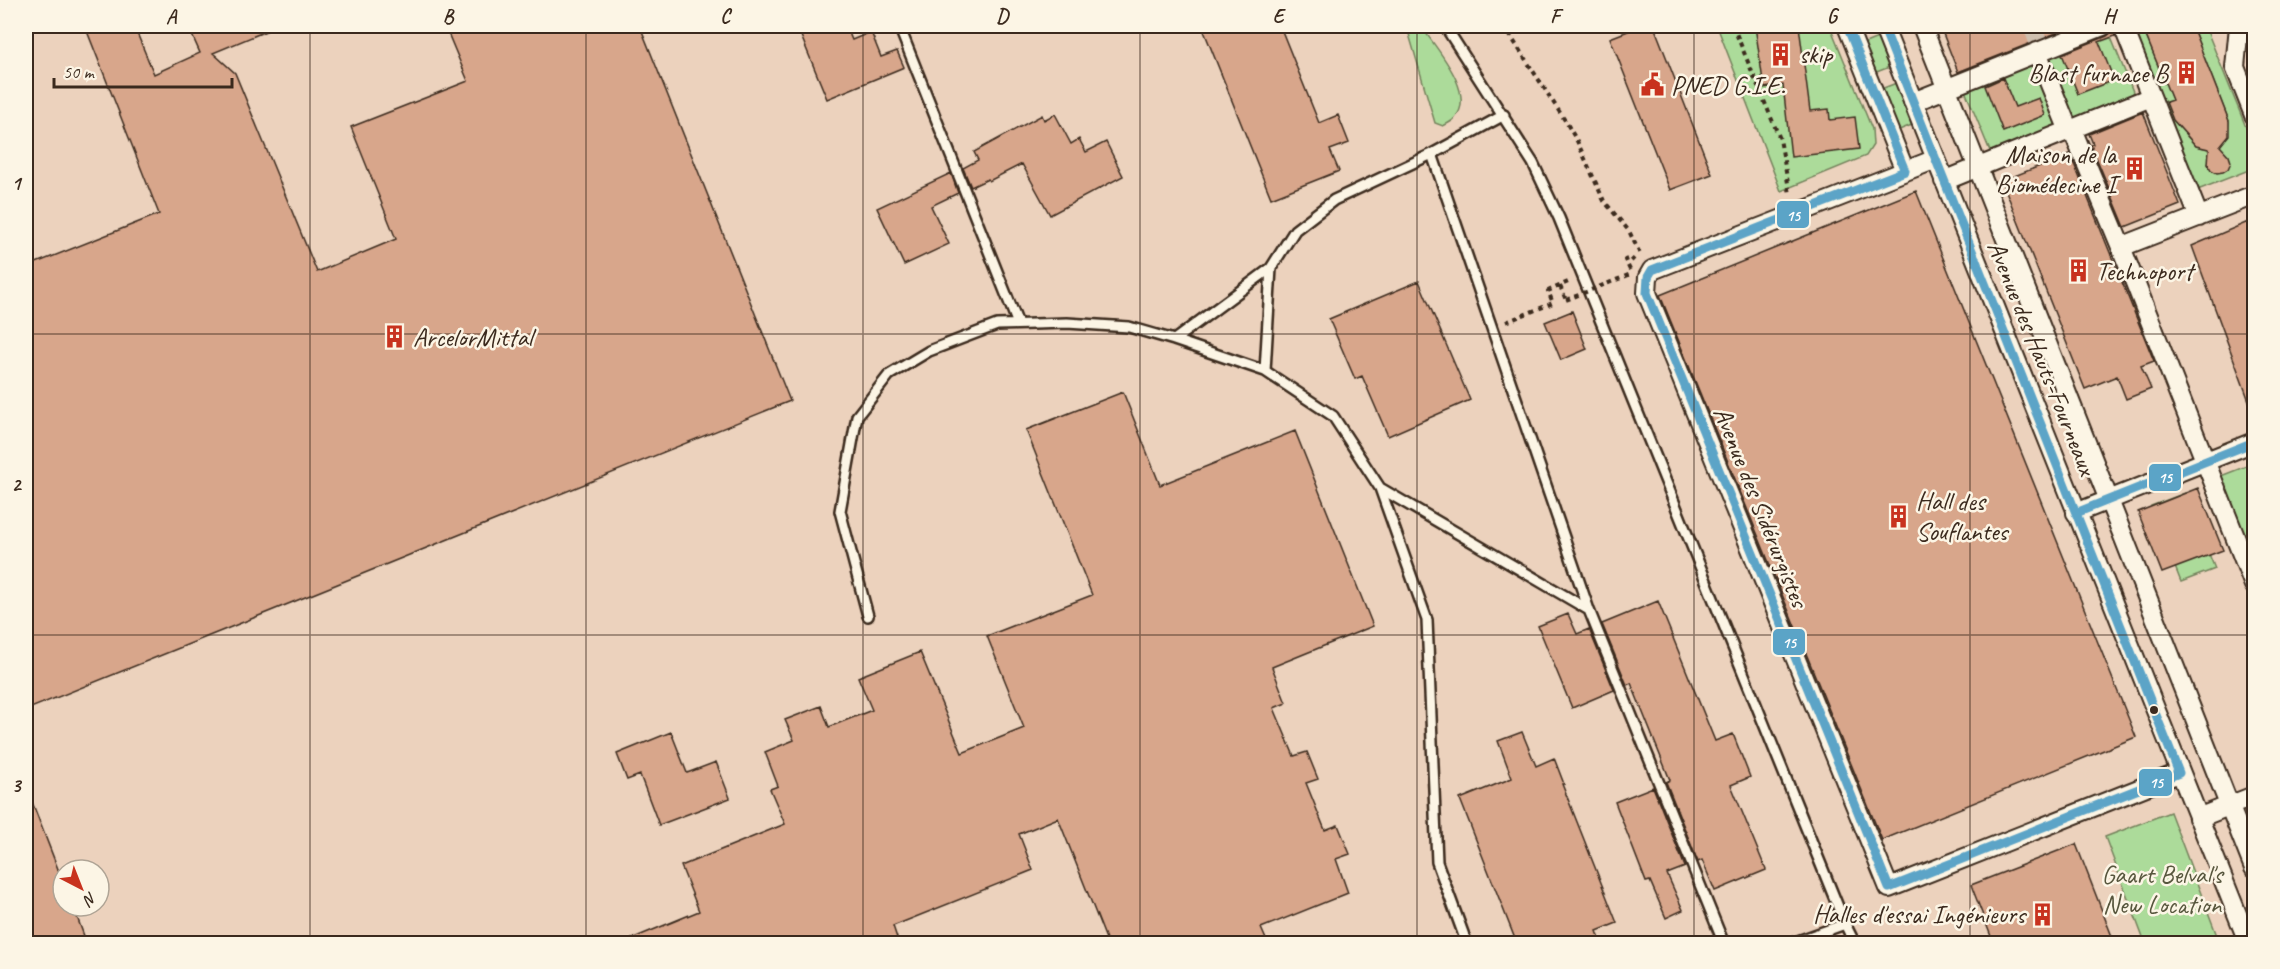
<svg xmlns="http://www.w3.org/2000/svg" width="2280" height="969" viewBox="0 0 2280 969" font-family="Caveat,sans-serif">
<rect width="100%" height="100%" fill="#f5e5d3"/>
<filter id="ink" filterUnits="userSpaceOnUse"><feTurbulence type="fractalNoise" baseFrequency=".0167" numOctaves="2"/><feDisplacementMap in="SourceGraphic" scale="12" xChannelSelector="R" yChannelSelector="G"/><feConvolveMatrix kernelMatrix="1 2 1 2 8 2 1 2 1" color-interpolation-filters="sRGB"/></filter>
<g filter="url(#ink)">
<path fill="#ecd2bd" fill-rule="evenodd" d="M26,26H2254V943H26ZM63,870H99V906H63Z"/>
<path fill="#acdb9a" stroke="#74825c" stroke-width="1.5" d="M1404,26H1421C1435,47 1477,93 1455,118C1453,121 1447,124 1443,126L1435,123L1409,34Z
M1717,26H1830L1872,129L1873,145L1866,156L1781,191Z
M2142,26L2187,136L2196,146L2208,149L2210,155L2208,164C2216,178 2233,172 2229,156L2222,151L2220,146L2228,135L2229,121L2192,26H2205L2254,147V168L2195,191L2129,30Z
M2108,30L2136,99L2074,123L2046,54Z
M1880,37L1892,66L1874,73L1863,44Z
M2031,61L2059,129L1992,156L1964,88Z
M1899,82L1917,123L1899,130L1881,89Z
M2254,463V560L2221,476Z
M2185,493L2215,569L2181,582L2151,506Z
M2170,812L2219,941L2211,943H2145L2105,837Z"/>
<path fill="#d8a68b" stroke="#3b2a1e" stroke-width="1.5" d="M85,26H134L154,74L200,53L188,26H278L213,53L235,73L317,272L396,239L351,127L468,81L445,26H640L790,401L26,710V267L159,214Z
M797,26H846L852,40L871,32L881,57L897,51L904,67L827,99Z
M1202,26H1280L1319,123L1338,115L1349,143L1330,150L1339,171L1271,198Z
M1641,26H1654L1712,174L1670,190L1610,38Z
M1755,26H1799L1810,111L1829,109L1830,120L1855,117L1859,149L1791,157L1783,85L1764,88Z
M1940,26H2074L1958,72Z
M2142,26H2192L2229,121V135L2220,146L2229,156L2231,162L2228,169L2223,172L2217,173L2211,170L2208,164L2209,149L2196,146L2173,120L2166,102L2172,100Z
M2113,31L2115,36L2099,42L2114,80L2078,94L2062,54L2107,36Z
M2003,78L2015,107L2039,98L2045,115L2003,132L1985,86Z
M2143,112L2180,205L2125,227L2091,145L2093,144L2089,134Z
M1055,114L1071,144L1079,139L1086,152L1106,142L1123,176L1050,215L1022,164L989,181L988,179L971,187L963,168L978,160L974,152L1042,115L1044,120Z
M2070,154L2154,361L2141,366L2151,389L2126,399L2117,376L2085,389L2002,181Z
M951,173L958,193L931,206L949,244L904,265L877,208Z
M1916,191L2136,737L1882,840L1660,295Z
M2248,222L2254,241V409H2252L2192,246Z
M1419,281L1470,400L1388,436L1362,376L1355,379L1329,319Z
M1572,311L1587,349L1561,360L1545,322Z
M1123,392L1160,485L1295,431L1373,626L1272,667L1286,703L1274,708L1294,756L1307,752L1318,779L1306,783L1325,830L1338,825L1350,854L1336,859L1348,893L1261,928L1268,944H1108L1058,818L1019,834L1033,870L893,926L899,944H619L699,911L681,866L785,824L770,789L778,786L765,752L794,740L785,720L821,706L829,727L872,710L858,677L920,652L962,753L1024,728L987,636L1092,595L1026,430Z
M2198,488L2223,550L2162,573L2138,512Z
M1658,601L1715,741L1733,734L1750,777L1731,785L1766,870L1715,891L1702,860L1698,862L1666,782L1670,780L1631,683L1627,685L1602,624Z
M1568,614L1577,634L1589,629L1614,690L1572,708L1538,626Z
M671,732L687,773L716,762L730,798L659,825L640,775L627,780L617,754Z
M1522,732L1536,766L1554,758L1564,784H1562L1617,923L1597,931L1600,939L1588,944H1517L1460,799L1512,778L1498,741Z
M1653,787L1685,867L1667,874L1683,910L1666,918L1650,881L1646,882L1615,802Z
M27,789L63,882V906H73L87,944H26Z
M2076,844L2115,944H1994L1971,885Z"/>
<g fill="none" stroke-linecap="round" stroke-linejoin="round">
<path stroke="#d0c0af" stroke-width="18" stroke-dasharray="18 9" stroke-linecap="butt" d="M2032,26L2039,44"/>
<defs>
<path id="lane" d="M899,26L1018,324
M1445,26L1533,163L1559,218L1845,924L1855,944
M1174,340L1271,268
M1265,371L1271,268L1295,230L1334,200L1432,154L1504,115
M1380,488L1427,620L1437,862L1467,944
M1589,610L1724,944
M868,616L840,511L857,416L889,375L929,351L997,325L1067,323L1129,327L1174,340L1265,371L1333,416L1380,488L1589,610L1432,154
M1789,944L1845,924"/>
<path id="street" d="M1847,26L1905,171
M1883,26L2249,944
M1922,26L2254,868
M2123,26L2199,217
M2239,26L2235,67L2254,115
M2037,52L2069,131
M1913,102L2103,26
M2072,129L2121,247L2254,585
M1936,159L1652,270L1648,277L1647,293L1889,888L2179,773
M1944,181L2151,97
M2121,247L2254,195
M2076,513L2254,442
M2198,818L2254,796"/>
</defs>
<use href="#lane" stroke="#3b2a1e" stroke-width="14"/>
<use href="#street" stroke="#3b2a1e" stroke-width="22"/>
<path stroke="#3b2a1e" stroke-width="4" stroke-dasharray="4.5 4.5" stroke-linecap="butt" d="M1504,26L1566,122L1577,141L1604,201L1629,231L1641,256
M1733,26L1780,139L1790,194
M1630,270L1625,260L1631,258L1634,261
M1560,286L1566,300
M1506,322L1553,303L1548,291L1568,282"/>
<use href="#lane" stroke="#fcf5e5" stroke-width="9"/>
<use href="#street" stroke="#fcf5e5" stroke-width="18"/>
<path stroke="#3b2a1e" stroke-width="4" stroke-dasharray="4.5 4.5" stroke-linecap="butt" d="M1566,300L1631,274"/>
<defs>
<path id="bus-1" d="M1847,26L1905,171L1652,270L1648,277L1647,293L1889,888L2179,773L1883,26
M2076,513L2254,442"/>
</defs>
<use href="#bus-1" stroke="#fcf5e5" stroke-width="14"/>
<use href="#bus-1" stroke="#5ba4c7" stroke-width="9"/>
</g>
</g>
<path fill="none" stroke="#3b2a1e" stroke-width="1.5" stroke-opacity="0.55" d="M310,26V944M586,26V944M863,26V944M1140,26V944M1417,26V944M1694,26V944M1970,26V944M26,334H2254M26,635H2254"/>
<defs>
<symbol id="building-bare" viewBox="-9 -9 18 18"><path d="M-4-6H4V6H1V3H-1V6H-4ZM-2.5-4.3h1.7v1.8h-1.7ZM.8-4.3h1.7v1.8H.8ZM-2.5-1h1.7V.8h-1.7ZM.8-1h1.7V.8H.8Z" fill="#c8321e" stroke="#fcf5e5" stroke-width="2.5" paint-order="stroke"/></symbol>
<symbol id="civic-bare" viewBox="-9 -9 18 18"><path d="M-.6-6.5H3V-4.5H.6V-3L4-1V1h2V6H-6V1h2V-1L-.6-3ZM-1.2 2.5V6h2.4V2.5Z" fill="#c8321e" stroke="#fcf5e5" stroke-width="2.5" paint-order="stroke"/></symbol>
</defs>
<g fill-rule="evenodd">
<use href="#building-bare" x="1764" y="38" width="33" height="33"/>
<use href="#building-bare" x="2170" y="56" width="33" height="33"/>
<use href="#civic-bare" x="1636" y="68" width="33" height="33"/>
<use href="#building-bare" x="2118" y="152" width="33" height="33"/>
<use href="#building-bare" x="2062" y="254" width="33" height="33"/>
<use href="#building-bare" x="378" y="320" width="33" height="33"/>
<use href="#building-bare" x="1882" y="500" width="33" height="33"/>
<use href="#building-bare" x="2026" y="898" width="33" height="33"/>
</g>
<circle fill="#3b2a1e" stroke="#fcf5e5" stroke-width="2" cx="2154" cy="710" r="5"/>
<g text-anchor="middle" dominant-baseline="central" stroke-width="5" stroke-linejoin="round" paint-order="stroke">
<g font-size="26" fill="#3b2a1e" stroke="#fcf5e5" text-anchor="start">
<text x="1799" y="54">skip</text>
<text x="2168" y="73" text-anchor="end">Blast furnace B</text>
<text x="1671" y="85">PNED G.I.E.</text>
<text x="2116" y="154" text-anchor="end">Maison de la<tspan x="2116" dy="30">Biomédecine I</tspan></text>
<text x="2096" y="271">Technoport</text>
<text x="413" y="337">ArcelorMittal</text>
<text x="1916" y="501">Hall des<tspan x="1916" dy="30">Souflantes</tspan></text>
<text x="2025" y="914" text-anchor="end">Halles d'essai Ingénieurs</text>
</g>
<g font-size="26" fill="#3b2a1e" stroke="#fcf5e5">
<text transform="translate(2042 358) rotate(68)">Avenue des Hauts-Fourneaux</text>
<text transform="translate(1761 507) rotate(68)">Avenue des Sidérurgistes</text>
</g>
<g font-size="26" fill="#57563d" stroke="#fcf5e5">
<text x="2162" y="874">Gaart Belval's<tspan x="2162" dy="30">New Location</tspan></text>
</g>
</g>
<g stroke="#fcf5e5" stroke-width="2">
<rect x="1776" y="200" width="34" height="29" rx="6" fill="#5ba4c7"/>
<rect x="2148" y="463" width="34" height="29" rx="6" fill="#5ba4c7"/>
<rect x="1772" y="628" width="34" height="28" rx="6" fill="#5ba4c7"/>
<rect x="2138" y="768" width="35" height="29" rx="6" fill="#5ba4c7"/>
</g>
<g font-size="16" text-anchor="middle" font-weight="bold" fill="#fff">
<text x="1793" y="221">15</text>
<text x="2165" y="483">15</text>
<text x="1789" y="648">15</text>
<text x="2156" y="788">15</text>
</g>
<rect width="2280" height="969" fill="none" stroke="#fcf5e5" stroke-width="66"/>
<g transform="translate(81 888) rotate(138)"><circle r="28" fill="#fcf5e5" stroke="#afa495" stroke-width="1.5"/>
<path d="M0-4.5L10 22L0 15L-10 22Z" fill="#c8321e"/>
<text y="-9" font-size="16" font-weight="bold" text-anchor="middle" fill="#3b2a1e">N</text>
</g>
<path d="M54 78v9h178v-9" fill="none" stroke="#3b2a1e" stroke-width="3"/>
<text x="63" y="78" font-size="18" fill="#3b2a1e" stroke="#fcf5e5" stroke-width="4.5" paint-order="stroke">50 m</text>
<rect x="33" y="33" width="2214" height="903" fill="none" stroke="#3b2a1e" stroke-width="2"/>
<g font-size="20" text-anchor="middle" font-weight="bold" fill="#3b2a1e">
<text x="171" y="23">A</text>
<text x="448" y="23">B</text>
<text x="725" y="23">C</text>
<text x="1002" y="23">D</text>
<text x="1278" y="23">E</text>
<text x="1555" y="23">F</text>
<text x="1832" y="23">G</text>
<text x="2109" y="23">H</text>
<text x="16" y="190">1</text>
<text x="16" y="491">2</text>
<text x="16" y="792">3</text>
</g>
</svg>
